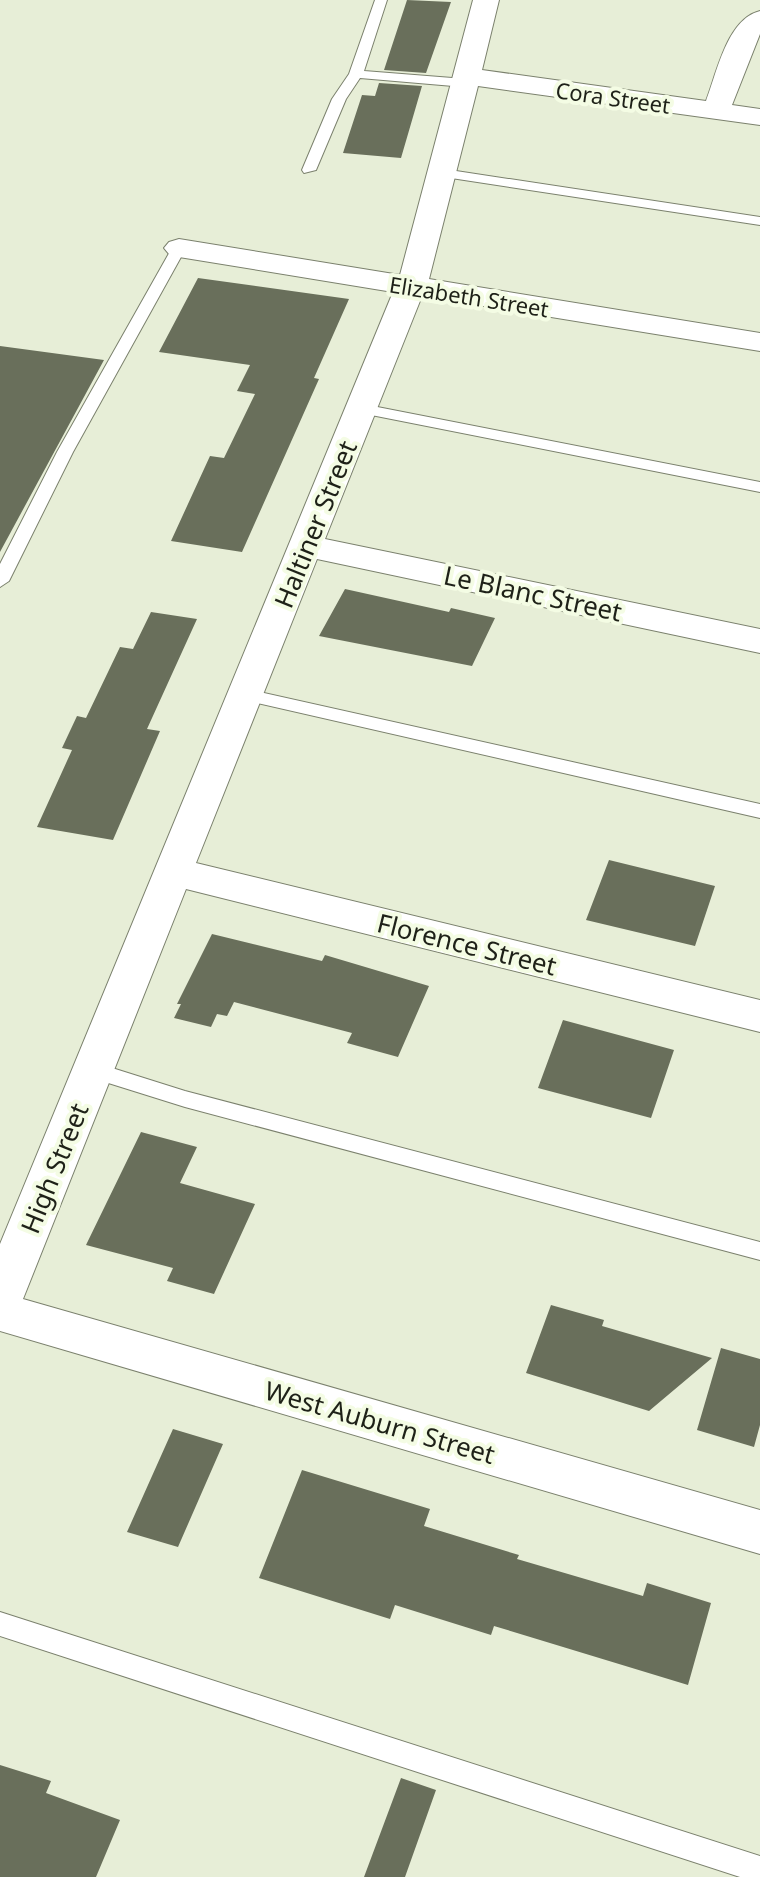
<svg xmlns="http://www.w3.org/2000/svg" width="760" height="1877" viewBox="0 0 760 1877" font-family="'Noto Sans',sans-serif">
<rect width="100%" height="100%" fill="#e7eed7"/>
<path fill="#696f5b" d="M407,0L451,2L426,73L384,70Z
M379,83L422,86L401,158L343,153L362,95L375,96Z
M198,278L349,299L314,378L319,379L242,552L171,541L210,456L224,458L255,394L237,391L250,365L159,352Z
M0,346L104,360L0,552Z
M345,589L449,612L451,608L495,618L472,666L319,636Z
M151,612L197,619L147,729L160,731L113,840L37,827L72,750L62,748L77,716L86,718L120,647L133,649Z
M609,860L715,886L695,946L586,920Z
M212,934L322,961L325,955L429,986L398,1057L347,1043L352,1033L234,1002L227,1016L217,1014L211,1027L174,1018L181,1004H177Z
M563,1020L674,1050L651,1118L538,1088Z
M141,1132L197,1147L180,1183L255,1204L214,1294L167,1281L173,1268L86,1245Z
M551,1305L604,1320L602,1326L712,1358L649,1411L526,1373Z
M721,1348L760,1359V1425L754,1447L697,1430Z
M173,1429L223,1444L178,1547L127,1532Z
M302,1470L430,1509L424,1526L519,1555L517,1559L643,1596L647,1583L711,1603L688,1685L494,1626L491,1635L395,1605L390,1619L259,1578Z
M0,1765L51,1781L46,1793L120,1820L96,1877H0Z
M401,1778L436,1790L405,1877H364Z"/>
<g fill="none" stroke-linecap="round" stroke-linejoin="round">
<defs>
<path id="lane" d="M375,0H387L364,71L465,79L472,83L465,87L360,78L346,99L316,170L304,173L302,170L332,99L349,74Z
M443,169L760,217V225L438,176V170Z
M179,244L186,248L73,452L9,581L0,587V564L57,452L172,248Z
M362,404L760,482V492L356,412L354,409Z
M246,689L760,804V818L240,699L237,695L240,691Z
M93,1062L185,1091L760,1242V1260L185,1107L86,1076L83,1070L86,1064Z
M0,1612L760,1856V1877H740L0,1636Z"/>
<path id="street" d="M473,0H499L482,70L706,101C717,73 727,19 760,11V34L732,105L760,109V125L478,86L429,279L760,333V351L422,296L325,539L760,629V653L317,559L196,863L760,1000V1032L186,889L23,1299L760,1510V1554L0,1331V1244L393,292L179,257L169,254L164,248L169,242L179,239L400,275Z"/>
</defs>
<use href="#lane" stroke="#7b816d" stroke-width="2"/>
<use href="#street" stroke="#7b816d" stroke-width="2"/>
<use href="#lane" fill="#fff" fill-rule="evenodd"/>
<use href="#street" fill="#fff" fill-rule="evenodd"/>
</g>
<g text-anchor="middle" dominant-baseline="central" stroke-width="8" stroke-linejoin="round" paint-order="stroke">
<g font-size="22" fill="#1e2118" stroke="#f4fce4">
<text transform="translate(613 97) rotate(8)">Cora Street</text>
<text transform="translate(469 296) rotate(9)">Elizabeth Street</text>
</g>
<g font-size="26" fill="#1e2118" stroke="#f4fce4">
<text transform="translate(315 524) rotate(-68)">Haltiner Street</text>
<text transform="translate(533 593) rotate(12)">Le Blanc Street</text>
<text transform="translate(467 944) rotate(14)">Florence Street</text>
<text transform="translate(54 1168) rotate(-68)">High Street</text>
<text transform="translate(380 1422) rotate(16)">West Auburn Street</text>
</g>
</g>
</svg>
